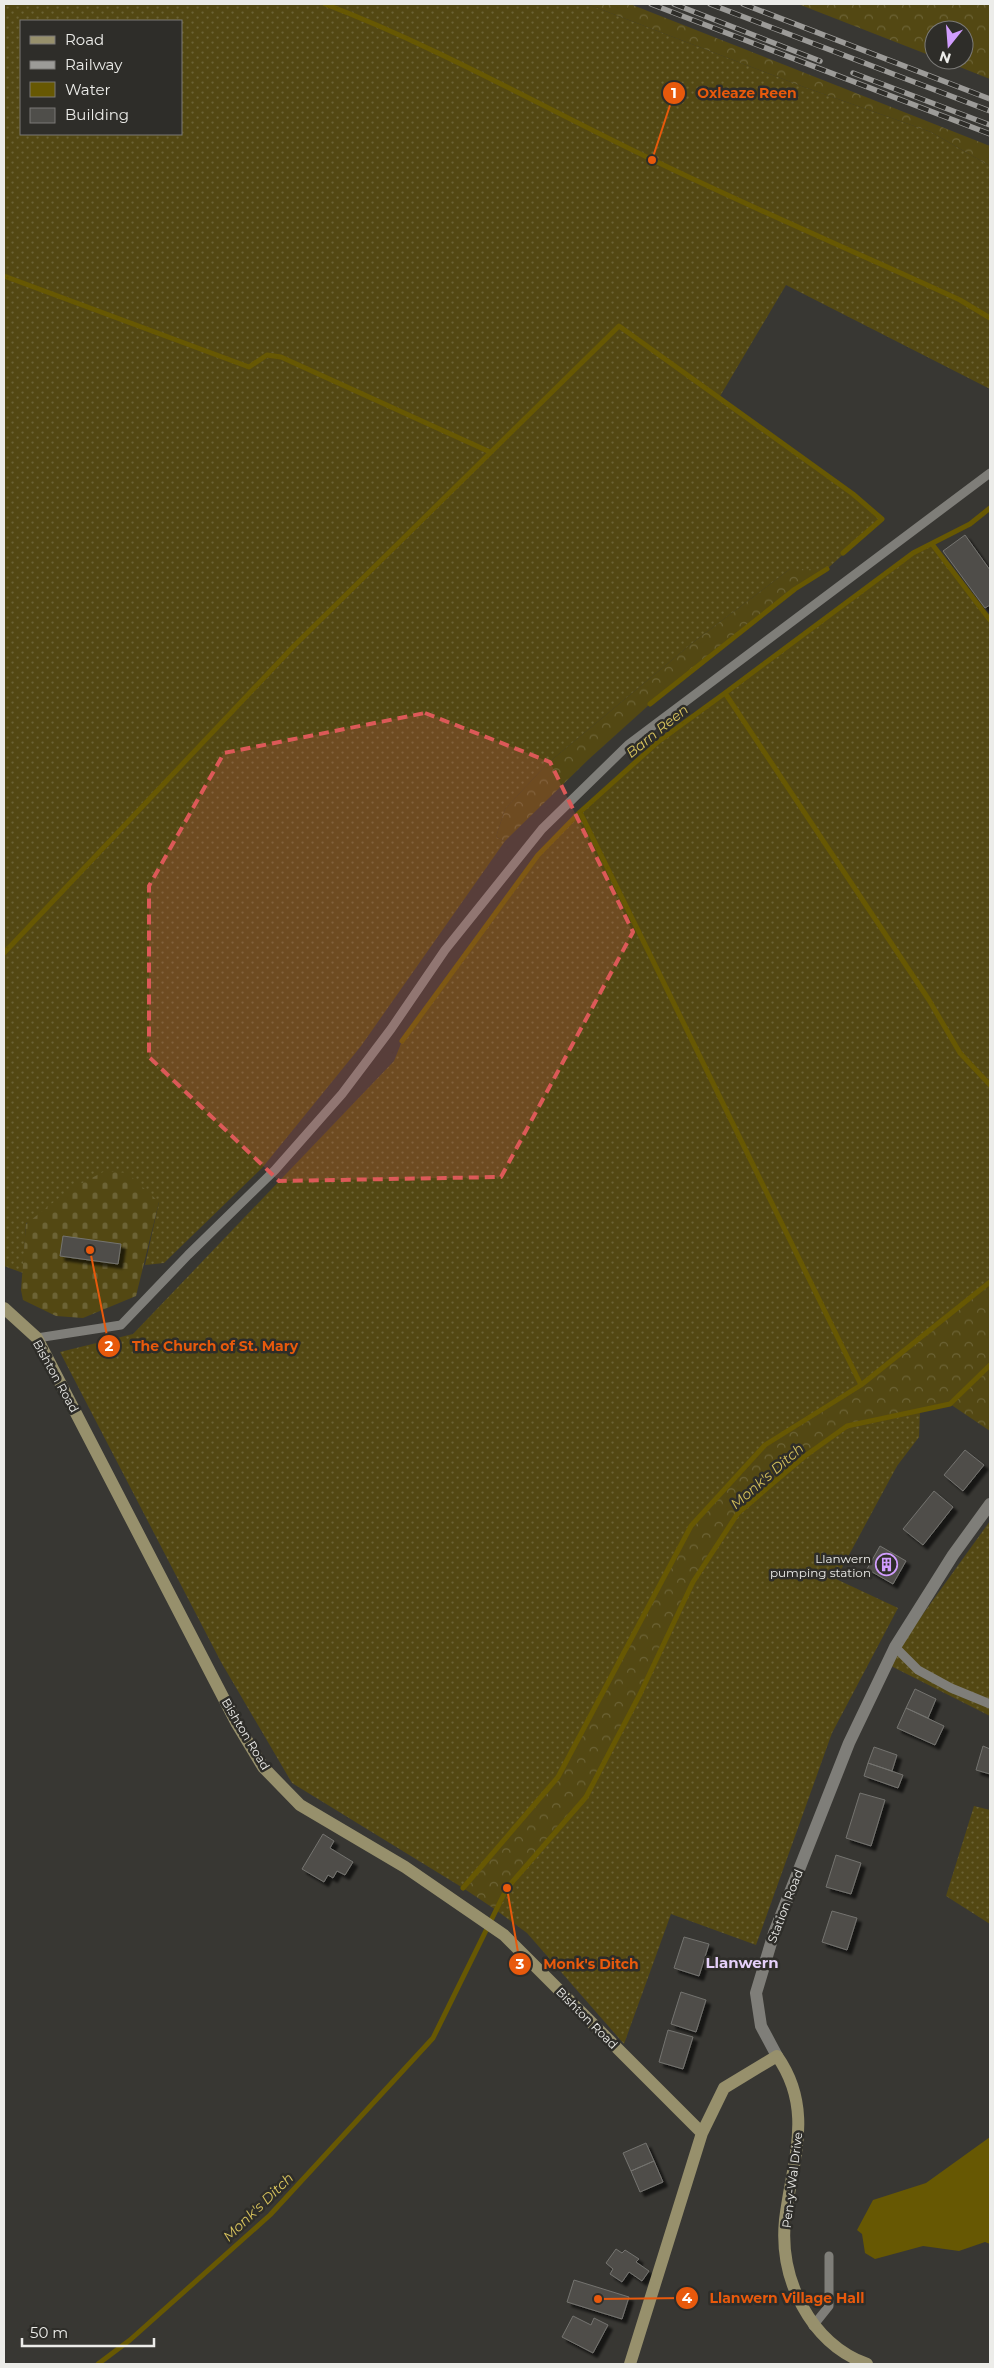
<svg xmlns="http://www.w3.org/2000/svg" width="994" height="2368" viewBox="0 0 994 2368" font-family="Montserrat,sans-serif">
<defs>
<pattern id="grass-dots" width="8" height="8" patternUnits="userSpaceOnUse" patternTransform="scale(1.25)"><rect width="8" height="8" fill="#534813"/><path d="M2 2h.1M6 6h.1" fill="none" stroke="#6c6335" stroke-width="1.8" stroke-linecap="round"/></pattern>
<pattern id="forest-crowns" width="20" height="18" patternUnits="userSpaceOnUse" patternTransform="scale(1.25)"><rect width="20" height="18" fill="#534813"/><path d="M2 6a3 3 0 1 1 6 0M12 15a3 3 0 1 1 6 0" fill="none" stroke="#6c6335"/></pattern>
<pattern id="cemetery-stones" width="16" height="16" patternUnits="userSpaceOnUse" patternTransform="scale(1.25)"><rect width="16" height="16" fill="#534813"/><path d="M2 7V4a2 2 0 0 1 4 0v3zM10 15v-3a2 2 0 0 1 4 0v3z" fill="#6c6335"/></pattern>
<filter id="shadow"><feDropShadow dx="4.5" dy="4.5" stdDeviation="1" flood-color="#0009"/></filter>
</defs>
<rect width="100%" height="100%" fill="#383733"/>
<path fill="url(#grass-dots)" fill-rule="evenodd" d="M4,4H587L804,87L931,132L990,166V389L786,285L719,398L853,494L882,519L827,569H790L696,640L548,763L505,809L496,837L505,841L361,1046L262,1168L164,1263L145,1265L159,1202L26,1223L23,1273L4,1266ZM21,21H181V134H21Z
M932,544L990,620V1282L861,1385L765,1445L691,1526L558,1777L463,1888L292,1783L221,1662L60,1352L133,1334L394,1061L402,1041L432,998L538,855L580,812L659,741L913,553Z
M920,1411L919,1437L897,1466L836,1579L898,1608L832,1733L756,1945L671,1914L624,2044L527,1933L496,1910L507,1888L586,1797L640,1694L693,1582L738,1513L805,1456L847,1426Z
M990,1521V1716L887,1664Z
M974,1806L990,1810V1924L946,1896Z"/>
<path fill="url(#forest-crowns)" d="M587,4H630L990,146V166L931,132L804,87Z
M798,4H990V79L942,60H964V30H934V57Z
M790,569H827L795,589L650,704L589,759L505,841L496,837L505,809L548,763L696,640Z
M990,1282V1431L950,1404L847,1426L805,1456L738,1513L693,1582L640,1694L586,1797L507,1888L496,1910L463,1888L558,1777L691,1526L765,1445L861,1385Z"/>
<path fill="url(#cemetery-stones)" d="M105,1171L127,1173L159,1202L136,1296L83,1318L56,1316L23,1300L21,1290L26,1224L69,1190Z"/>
<path fill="#675803" d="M990,2137V2244L985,2242L959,2251L923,2246L875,2259L865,2253L862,2234L857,2230L873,2200L926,2183Z"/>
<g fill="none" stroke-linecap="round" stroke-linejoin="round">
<path stroke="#675803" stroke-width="5" d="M325,4C438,47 544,108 653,160C754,209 858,253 960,300L990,318
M4,276L249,367L267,355L281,357L490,452
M932,544L990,620
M725,693L929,1000L960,1053L990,1085
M650,704L795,589L827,569
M580,812L861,1385
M4,953L294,646L619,326L853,494L882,519L843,553
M402,1041L538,855L580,812L659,741L725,693L913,553L970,524L990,508
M463,1888L558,1777L691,1526L765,1445L861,1385L990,1282
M98,2364L130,2340L270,2215L433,2038L507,1888L586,1797L640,1694L693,1582L738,1513L805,1456L847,1426L950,1404L990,1365"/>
</g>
<path fill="#4f4e4a" stroke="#74736f" filter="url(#shadow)" d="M965,535L990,570V605L985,608L943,551Z
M63,1236L121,1244L118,1264L60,1256Z
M965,1450L984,1465L963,1491L944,1475Z
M934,1491L953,1507L923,1545L903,1529Z
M880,1546L906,1561L893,1584L867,1569Z
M915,1689L936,1699L928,1718L906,1708Z
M906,1708L944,1726L935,1745L897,1728Z
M983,1746L990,1749V1774L976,1770Z
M874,1747L897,1755L892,1771L868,1763Z
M868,1763L903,1775L898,1788L864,1776Z
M860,1793L885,1800L871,1846L846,1838Z
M323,1834L334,1841L330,1848L353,1862L345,1875L337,1871L333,1878L328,1875L324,1882L302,1869Z
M836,1855L861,1863L851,1894L826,1887Z
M832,1911L857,1918L847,1950L822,1942Z
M684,1937L709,1944L699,1976L674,1968Z
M681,1992L706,2000L696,2032L671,2024Z
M668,2030L693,2037L683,2069L659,2062Z
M646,2143L654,2161L631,2171L623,2153Z
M654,2161L663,2182L640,2192L631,2171Z
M616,2249L622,2253L625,2250L639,2259L636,2262L649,2271L642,2281L629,2272L622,2282L610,2274L613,2269L606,2263Z
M574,2280L629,2297L622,2319L567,2302Z
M573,2316L591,2325L594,2318L608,2325L593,2353L562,2337Z"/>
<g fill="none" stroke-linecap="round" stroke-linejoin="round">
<path stroke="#7f7e79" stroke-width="9" d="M37,1338L121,1325L188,1255L275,1170L342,1094L391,1029L445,950L542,829L629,744L990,473
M895,1647L918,1670L951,1688L990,1704
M813,2326L829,2306V2256"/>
<path stroke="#7f7e79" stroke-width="12" d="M777,2056L761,2026L756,1993L774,1933L849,1743L895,1647L953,1555L990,1504"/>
<path stroke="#97906c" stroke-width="12" d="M4,1308L37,1338L237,1724L263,1767L300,1805L405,1867L504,1935L702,2133
M630,2364L702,2133L724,2088L777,2056C815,2110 792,2161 785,2220C779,2279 810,2343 867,2364"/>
<defs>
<path id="rail" d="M651,4L990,134
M674,4L820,61
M710,4L990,111
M743,4L990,99
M853,73L990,125"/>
</defs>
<use href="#rail" stroke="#9c9b98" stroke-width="5.5"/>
<use href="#rail" stroke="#2e2d29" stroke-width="4" stroke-dasharray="11" stroke-linecap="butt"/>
</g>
<path fill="#dc5958" fill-opacity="0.2" stroke="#dc5958" stroke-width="4" stroke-dasharray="10 6" stroke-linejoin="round" d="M425,713L550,762L633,932L501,1177L279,1181L149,1057V886L224,753Z"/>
<defs>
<symbol id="building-ring" viewBox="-11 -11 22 22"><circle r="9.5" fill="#2e2d29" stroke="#d19dfe" stroke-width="1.5"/><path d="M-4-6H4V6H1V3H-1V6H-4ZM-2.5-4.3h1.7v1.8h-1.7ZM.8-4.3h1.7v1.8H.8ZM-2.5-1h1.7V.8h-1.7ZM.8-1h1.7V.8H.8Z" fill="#d19dfe"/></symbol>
</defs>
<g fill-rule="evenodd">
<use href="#building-ring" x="874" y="1552" width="25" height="25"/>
</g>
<g text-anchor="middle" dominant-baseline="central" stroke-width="5" stroke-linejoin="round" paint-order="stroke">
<g font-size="12" fill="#ecece9" stroke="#2e2d29">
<text transform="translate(56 1376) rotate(61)">Bishton Road</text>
<text transform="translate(246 1734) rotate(59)">Bishton Road</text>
<text transform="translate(785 1906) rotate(-69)">Station Road</text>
<text transform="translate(587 2018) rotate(45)">Bishton Road</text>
<text transform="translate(792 2180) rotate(-83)">Pen-y-Wal Drive</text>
</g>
<g font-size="12" fill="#ecece9" stroke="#2e2d29" text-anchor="end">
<text x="871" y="1558">Llanwern<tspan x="871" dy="14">pumping station</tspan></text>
</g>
<g font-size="14" font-style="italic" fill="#d7c25c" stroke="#2e2d29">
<text transform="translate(657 731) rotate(-39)">Barn Reen</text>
<text transform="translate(767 1476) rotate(-41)">Monk's Ditch</text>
<text transform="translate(258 2207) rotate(-44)">Monk's Ditch</text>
</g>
<g font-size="15" font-weight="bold" fill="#e4cff8" stroke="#2e2d29">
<text x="742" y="1962">Llanwern</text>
</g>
</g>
<path fill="none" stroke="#e8590c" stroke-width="2" d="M652 160L674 93M90 1250L109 1346M507 1888L520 1964M598 2299L687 2298"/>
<g fill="#e8590c" stroke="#2e2d29" stroke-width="2">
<circle cx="652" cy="160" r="5"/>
<circle cx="90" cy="1250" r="5"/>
<circle cx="507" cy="1888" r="5"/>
<circle cx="598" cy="2299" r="5"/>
<circle cx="674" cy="93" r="12"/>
<circle cx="109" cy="1346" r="12"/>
<circle cx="520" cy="1964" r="12"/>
<circle cx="687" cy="2298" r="12"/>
</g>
<g font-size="15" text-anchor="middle" font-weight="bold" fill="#fff">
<text x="674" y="98">1</text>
<text x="109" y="1351">2</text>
<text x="520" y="1969">3</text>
<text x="687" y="2303">4</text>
</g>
<g font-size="14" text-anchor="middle" font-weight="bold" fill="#e8590c" stroke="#2e2d29" stroke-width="5" stroke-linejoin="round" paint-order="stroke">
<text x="747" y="98">Oxleaze Reen</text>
<text x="215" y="1351">The Church of St. Mary</text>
<text x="591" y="1969">Monk's Ditch</text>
<text x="787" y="2303">Llanwern Village Hall</text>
</g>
<rect width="994" height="2368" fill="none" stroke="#ecece9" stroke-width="10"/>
<rect x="20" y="20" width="162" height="115" fill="#2e2d29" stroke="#7a7976"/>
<rect x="30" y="36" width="25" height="8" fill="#97906c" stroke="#7a7976"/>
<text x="65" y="45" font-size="15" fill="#ecece9">Road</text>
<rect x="30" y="61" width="25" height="8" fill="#9c9b98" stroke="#7a7976"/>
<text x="65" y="70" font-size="15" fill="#ecece9">Railway</text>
<rect x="30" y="82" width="25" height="15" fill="#675803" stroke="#7a7976"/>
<text x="65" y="95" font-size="15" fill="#ecece9">Water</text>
<rect x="30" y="108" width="25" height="15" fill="#4f4e4a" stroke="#7a7976"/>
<text x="65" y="120" font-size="15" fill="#ecece9">Building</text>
<g transform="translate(949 45) rotate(197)"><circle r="24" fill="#2e2d29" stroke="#7a7976"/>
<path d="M0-4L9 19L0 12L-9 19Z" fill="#d19dfe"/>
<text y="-8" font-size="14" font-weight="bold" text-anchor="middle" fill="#ecece9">N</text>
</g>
<path d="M22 2338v8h132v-8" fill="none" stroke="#ecece9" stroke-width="2.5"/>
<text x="30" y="2338" font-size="15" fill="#ecece9" stroke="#2e2d29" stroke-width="4" paint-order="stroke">50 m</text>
</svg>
